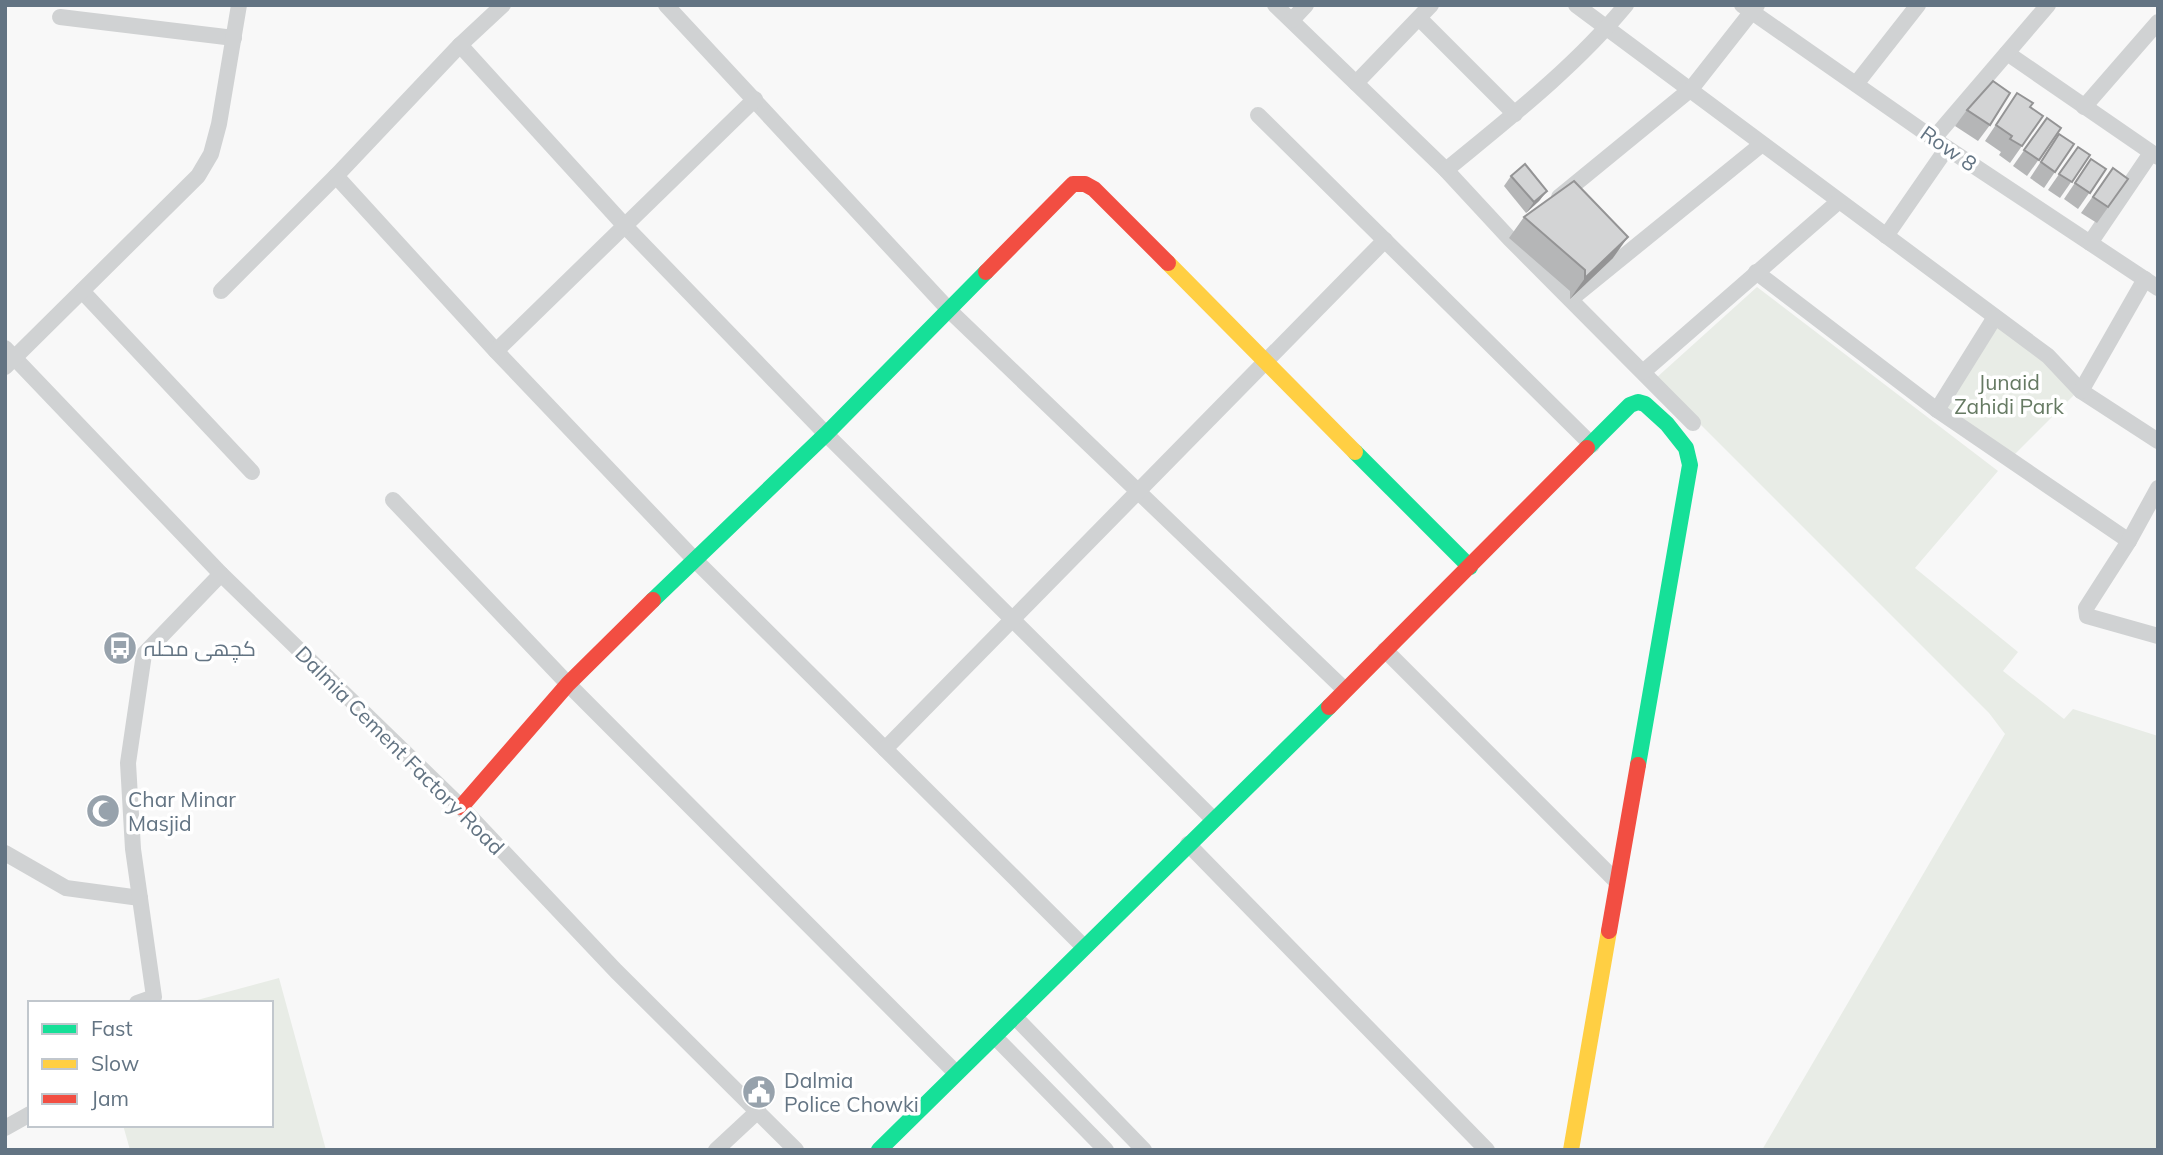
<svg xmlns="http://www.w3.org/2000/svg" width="2163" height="1155" font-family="Mulish,Cairo,sans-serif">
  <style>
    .green { fill: #e8ece6 }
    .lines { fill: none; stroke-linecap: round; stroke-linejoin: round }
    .street { stroke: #d0d2d3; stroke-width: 16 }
    .fast { stroke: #16e098; stroke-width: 16 }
    .slow { stroke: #ffcf43; stroke-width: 16 }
    .jam { stroke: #f24e42; stroke-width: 16 }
    .wall { fill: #b5b6b7 }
    .shaded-wall { fill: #949495 }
    .building { fill: #d3d4d5; stroke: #949495; stroke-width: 2 }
    .labels { text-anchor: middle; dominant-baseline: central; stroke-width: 7; stroke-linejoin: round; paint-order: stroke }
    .street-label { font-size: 21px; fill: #637483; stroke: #fff }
    .park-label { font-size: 21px; fill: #667a63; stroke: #fff }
    .poi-label { font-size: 21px; fill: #637483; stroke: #fff; text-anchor: start }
  </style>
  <rect width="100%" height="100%" fill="#f8f8f8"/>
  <g class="green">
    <polygon points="1757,287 1998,471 1915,568 2018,652 2003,671 2064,719 2073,709 2158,736 2158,1150 1762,1150 2005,734 1989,713 1655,379"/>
    <polygon points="1998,327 2043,360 2075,394 2014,455 1945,408"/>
    <polygon points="279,978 326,1150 130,1150 123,1125 271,1125 271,1003 186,1003"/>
  </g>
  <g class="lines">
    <g class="street">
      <polyline points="666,5 950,311 1345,690"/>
      <polyline points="1275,5 1446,170 1509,238 1693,423"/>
      <polyline points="1576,5 2048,356 2081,391 2158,441"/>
      <polyline points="1742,5 1947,148 2158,288"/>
      <polyline points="60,17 234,38"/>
      <polyline points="1419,18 1515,114"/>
      <polyline points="1292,20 1306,5"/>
      <polyline points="460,45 625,226 826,434 1213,819"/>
      <polyline points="2007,53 2158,157"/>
      <polyline points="1356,83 1431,5"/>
      <polyline points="1856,84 1918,5"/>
      <polyline points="2084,107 2158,22"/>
      <polyline points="1258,115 1592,445"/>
      <polyline points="1935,137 2048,5"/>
      <path d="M 1446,170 C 1508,119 1574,68 1626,5"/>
      <polyline points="336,176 496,351 694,559 1084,947"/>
      <polyline points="1559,197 1691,89 1757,5"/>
      <polyline points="1886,236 1947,148"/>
      <polyline points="2090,243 2151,153"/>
      <polyline points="1756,272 1937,410 2129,541"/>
      <polyline points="82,291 252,472"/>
      <polyline points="221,291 336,176 460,45 503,5"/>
      <polyline points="1571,299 1762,144"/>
      <polyline points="5,348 221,574 461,807 616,971 796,1150"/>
      <polyline points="496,351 755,99"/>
      <polyline points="5,367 198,176 211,154 219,124 239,5"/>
      <polyline points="1643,372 1838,202"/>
      <polyline points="2081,391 2145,279"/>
      <polyline points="1937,410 1995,317"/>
      <polyline points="2158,488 2129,541 2086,608 2087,616 2158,636"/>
      <polyline points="393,500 568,684 956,1073"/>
      <polyline points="1385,650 1617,882"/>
      <polyline points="885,749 1385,240"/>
      <polyline points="1188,844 1487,1150"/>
      <polyline points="5,853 66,888 140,898"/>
      <polyline points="137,1003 154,997 133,849 128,763 144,654 221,574"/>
      <polyline points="1015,1017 1144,1150"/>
      <polyline points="995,1037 1106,1150"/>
      <polyline points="5,1128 30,1114"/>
      <polyline points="716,1150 758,1111"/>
    </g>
    <g class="fast">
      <polyline points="1587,448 1630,405 1638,402 1645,404 1667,424 1686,448 1690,465 1638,765"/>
      <polyline points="1355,452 1470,567"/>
      <polyline points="653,600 826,434 986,272"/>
      <polyline points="879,1150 1329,707"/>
    </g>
    <g class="slow">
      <polyline points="1168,263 1355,452"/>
      <polyline points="1571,1150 1609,931"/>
    </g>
    <g class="jam">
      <polyline points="986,272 1073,184 1085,184 1094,189 1168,263"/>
      <polyline points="1329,707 1587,448"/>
      <polyline points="461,807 568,684 653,600"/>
      <polyline points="1609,931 1638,765"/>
    </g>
  </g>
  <g class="wall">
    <polygon points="2017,93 2030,107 2043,116 2010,163 1999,155 2001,152 1985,141"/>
    <polygon points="1967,110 1990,125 1978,141 1955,126"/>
    <polygon points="2047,118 2061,128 2027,176 2013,166"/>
    <polygon points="2059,134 2074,144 2044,188 2030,178"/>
    <polygon points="2078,147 2090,155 2060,198 2048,190"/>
    <polygon points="2091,159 2106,169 2078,209 2064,199"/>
    <polygon points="2113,168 2128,179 2097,223 2081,213"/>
    <polygon points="1511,176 1547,191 1539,201 1526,213 1504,186"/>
    <polygon points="1524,217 1613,258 1570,299 1570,291 1509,238"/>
  </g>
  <g class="shaded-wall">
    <polygon points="1547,191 1539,201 1526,213 1534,202"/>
    <polygon points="1628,237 1613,258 1570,299 1585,278"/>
  </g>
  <g class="building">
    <polygon points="1993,81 2010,93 1990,125 1967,110"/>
    <polygon points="2017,93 2033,103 2030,107 2043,116 2022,146 2010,139 2012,136 1996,125"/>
    <polygon points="2047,118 2061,128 2039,160 2024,150"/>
    <polygon points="2059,134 2074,144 2055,172 2041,162"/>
    <polygon points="2078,147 2090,155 2072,182 2059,174"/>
    <polygon points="2091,159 2106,169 2090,193 2075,183"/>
    <polygon points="1525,164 1547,191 1534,202 1511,176"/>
    <polygon points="2113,168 2128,179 2108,207 2093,197"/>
    <polygon points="1574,181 1628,237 1585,278 1585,270 1524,217"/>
  </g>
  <defs>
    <g id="bus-disc" transform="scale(1.75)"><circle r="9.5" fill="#97a2ac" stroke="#fff"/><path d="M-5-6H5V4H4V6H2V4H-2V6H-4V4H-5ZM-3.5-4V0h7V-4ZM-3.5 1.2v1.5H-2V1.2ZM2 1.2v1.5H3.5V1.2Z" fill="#fff"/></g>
    <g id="mosque-disc" transform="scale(1.75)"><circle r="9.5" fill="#97a2ac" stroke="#fff"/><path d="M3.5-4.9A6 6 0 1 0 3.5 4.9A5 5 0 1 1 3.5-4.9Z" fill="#fff"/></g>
    <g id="civic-disc" transform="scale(1.75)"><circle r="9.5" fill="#97a2ac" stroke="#fff"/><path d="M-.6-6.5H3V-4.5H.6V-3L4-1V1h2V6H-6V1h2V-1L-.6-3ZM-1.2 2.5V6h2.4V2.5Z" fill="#fff"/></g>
  </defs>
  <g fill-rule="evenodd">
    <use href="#bus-disc" x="120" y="648"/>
    <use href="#mosque-disc" x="103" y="811"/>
    <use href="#civic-disc" x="759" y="1092"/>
  </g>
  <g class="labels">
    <g class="street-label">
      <text transform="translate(1949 148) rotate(35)">Row 8</text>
      <text transform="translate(400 750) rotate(45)">Dalmia Cement Factory Road</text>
    </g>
    <g class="park-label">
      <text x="2009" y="382">Junaid<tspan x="2009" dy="24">Zahidi Park</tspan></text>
    </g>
    <g class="poi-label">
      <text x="144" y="648">کچھی محلہ</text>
      <text x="128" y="799">Char Minar<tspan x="128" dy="24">Masjid</tspan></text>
      <text x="784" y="1080">Dalmia<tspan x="784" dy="24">Police Chowki</tspan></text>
    </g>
  </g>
  <rect width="2163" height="1155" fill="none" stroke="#637483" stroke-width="14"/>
  <rect x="28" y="1001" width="245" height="126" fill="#ffffff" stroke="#c1c7cd" stroke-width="2"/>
  <rect x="42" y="1024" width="35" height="10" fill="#16e098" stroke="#c1c7cd" stroke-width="2"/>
  <text x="91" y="1036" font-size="21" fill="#637483">Fast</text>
  <rect x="42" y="1059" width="35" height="10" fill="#ffcf43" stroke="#c1c7cd" stroke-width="2"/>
  <text x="91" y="1071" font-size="21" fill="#637483">Slow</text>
  <rect x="42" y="1094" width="35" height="10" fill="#f24e42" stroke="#c1c7cd" stroke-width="2"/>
  <text x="91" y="1106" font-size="21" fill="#637483">Jam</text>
</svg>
